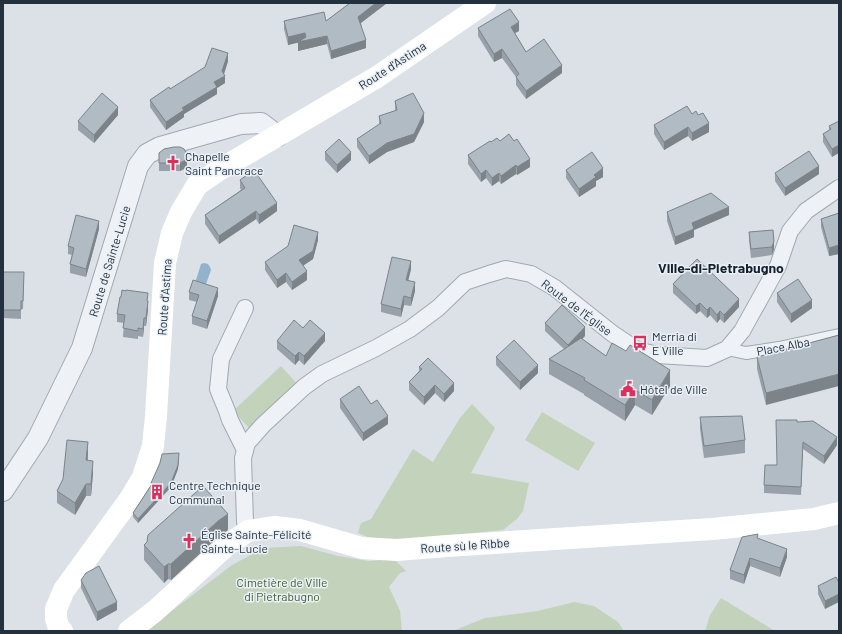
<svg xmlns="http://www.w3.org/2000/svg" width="842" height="634" font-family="Barlow,sans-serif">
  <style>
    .green { fill: #c3d2bb }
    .water { fill: #91b4cc }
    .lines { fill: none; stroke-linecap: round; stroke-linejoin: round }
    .pedestrian-casing { stroke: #a0a8b1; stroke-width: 14 }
    .minor-casing { stroke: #a0a8b1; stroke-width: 18 }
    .tertiary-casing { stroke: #a0a8b1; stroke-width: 22 }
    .pedestrian { stroke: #eef1f5; stroke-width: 12 }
    .minor { stroke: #eef1f5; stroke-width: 16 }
    .tertiary { stroke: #eef1f5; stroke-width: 20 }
    .secondary { stroke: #fff; stroke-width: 22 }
    .wall { fill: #98a1a9 }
    .shaded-wall { fill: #7c8389 }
    .building { fill: #b1bbc4; stroke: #7c8389 }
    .labels { text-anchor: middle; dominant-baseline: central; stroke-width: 3; stroke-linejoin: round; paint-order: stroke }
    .street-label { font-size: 12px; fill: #23303e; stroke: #eaf0f5 }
    .poi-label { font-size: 12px; fill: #23303e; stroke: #eaf0f5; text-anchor: start }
    .park-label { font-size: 12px; fill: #3c5c2f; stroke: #eaf0f5 }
    .quarter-label { font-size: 14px; font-weight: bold; fill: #16212f; stroke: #eaf0f5 }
  </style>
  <rect width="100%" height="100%" fill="#dbe1e7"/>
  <g class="green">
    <polygon points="281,366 299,386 252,431 233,411"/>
    <polygon points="472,404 495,428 471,473 529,483 523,511 517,519 503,530 380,542 358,533 361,523 371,519 413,449 433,462 460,418"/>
    <polygon points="542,412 595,443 578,471 525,440"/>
    <polygon points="301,546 338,556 369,561 394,559 406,571 400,573 389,587 400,611 402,631 148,631 165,616 232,565 264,548"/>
    <polygon points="721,598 775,631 705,631 710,615"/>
    <polygon points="574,602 594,606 618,622 624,631 453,631 485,618 538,611"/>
  </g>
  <polygon class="water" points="204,263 208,264 210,267 211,270 206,284 204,286 197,282 196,280 201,264"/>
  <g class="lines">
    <g class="pedestrian-casing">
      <polyline id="pedestrian" points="727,349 746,353 779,348 839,335"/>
    </g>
    <g class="minor-casing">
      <g id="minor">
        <polyline points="245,308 221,359 218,389 227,411 230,420 245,450"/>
        <polyline points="248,531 245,522 243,458 247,443 263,425 304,387 322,374 376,348 410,329 438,308 465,282 489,274 506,269 531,274 555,288 613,334 637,350 657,355 707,358 727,349 742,331 778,266 790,231 806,211 839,188"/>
      </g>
    </g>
    <g class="tertiary-casing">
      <polyline id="tertiary" points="3,491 38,438 82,348 138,166 147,154 160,147 241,124 261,123 278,136"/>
    </g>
    <use href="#pedestrian" class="pedestrian"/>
    <use href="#minor" class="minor"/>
    <use href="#tertiary" class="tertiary"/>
    <g class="secondary">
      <polyline points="62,631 59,628 56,619 56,609 64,590 130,499 143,477 153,446 156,416 165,263 172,233 181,212 197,185 219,170 377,77 485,3"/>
      <polyline points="129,631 155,611 226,546 248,531 275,527 300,530 362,548 397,550 447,546 712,529 814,519 839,513"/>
    </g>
  </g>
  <g class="wall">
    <polygon points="350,3 387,3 361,23 366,48 331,59 327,44 298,51 298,42 288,45 284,29 284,21 326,21"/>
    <polygon points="478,28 519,31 515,33 526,52 562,73 526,99 516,85 516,77 502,58 494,62 478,36"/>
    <polygon points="228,61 224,74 225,83 217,88 217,94 184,114 184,117 166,130 150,107 150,100 170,89"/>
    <polygon points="395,101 424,122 414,142 387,152 369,164 357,147 357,139 379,125 379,116 395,111"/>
    <polygon points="692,114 709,132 692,141 688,136 664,150 654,134 654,125"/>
    <polygon points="118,115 94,143 78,130 78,121"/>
    <polygon points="839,121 832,157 823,142 823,134 829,130 829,126"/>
    <polygon points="500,141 530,167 517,175 516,174 501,184 499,181 492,186 486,178 481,182 468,164 468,155 491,142"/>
    <polygon points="325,152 351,160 337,173 325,160"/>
    <polygon points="159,153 187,165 184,169 180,171 159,171"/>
    <polygon points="566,170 603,177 596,181 596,186 579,197 566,178"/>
    <polygon points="775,173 819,174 785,196 775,181"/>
    <polygon points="240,180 277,211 259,224 256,219 219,244 205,224 205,215 241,190 240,188"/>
    <polygon points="667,212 729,215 694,230 694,237 675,245 667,221"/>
    <polygon points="839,213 839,254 829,256 821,227 821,219"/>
    <polygon points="99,229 86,277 70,273 70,264 72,255 68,254 68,246"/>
    <polygon points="773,230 774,249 772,255 751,258 749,240 749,232"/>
    <polygon points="318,240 313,259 303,266 307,280 292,290 286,282 277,288 265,270 265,262"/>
    <polygon points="411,269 408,281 415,291 411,306 404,305 401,317 381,312 381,304"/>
    <polygon points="3,272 24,281 23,309 21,309 21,319 3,318"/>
    <polygon points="673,284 739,307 724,323 720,319 717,323 710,315 707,318 700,311 696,314 673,293"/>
    <polygon points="189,292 218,296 207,329 192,324 192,316 197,302 189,300"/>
    <polygon points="777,293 812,308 791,323 777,302"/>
    <polygon points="148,301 148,309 146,326 144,326 143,337 138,336 138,339 123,337 124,323 117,322 117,314"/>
    <polygon points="545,323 585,336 582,339 606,356 670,386 652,415 635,405 625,421 584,395 584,394 549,374 549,359 564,349 545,331"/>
    <polygon points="303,328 325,341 304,365 299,360 295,365 277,349 277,341"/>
    <polygon points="839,335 766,405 757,369 757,357"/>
    <polygon points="496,357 538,373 520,390 496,365"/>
    <polygon points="419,367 454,391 444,402 435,393 424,405 409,390 409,382 419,371"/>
    <polygon points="340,399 371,404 388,424 363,441 340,408"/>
    <polygon points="700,417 745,440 745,453 704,458 700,429"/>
    <polygon points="797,422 837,445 824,464 803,449 801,495 764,493 764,485 777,465"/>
    <polygon points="88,454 88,461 93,473 91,496 86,496 75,515 57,503 57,491 63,479"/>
    <polygon points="179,457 178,469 171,487 138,523 133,517 133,513 151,485 151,483"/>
    <polygon points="228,530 218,537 171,580 168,579 164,583 144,560 144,545"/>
    <polygon points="758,539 787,557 780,577 750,566 744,584 730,579 730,570"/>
    <polygon points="836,577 825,609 818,594 818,586"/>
    <polygon points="81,580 117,610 97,621 81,588"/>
  </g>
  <g class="shaded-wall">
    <polygon points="376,3 387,3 358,25 358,17"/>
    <polygon points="519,22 519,31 511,35 511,27"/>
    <polygon points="305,33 305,41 288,45 288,37"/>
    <polygon points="327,36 327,44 298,51 298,42"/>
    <polygon points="366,40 366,48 331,59 331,51"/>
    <polygon points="502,49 502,58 494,62 494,54"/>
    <polygon points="228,53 228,61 223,77 225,76 225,83 217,88 217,94 184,114 184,117 166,130 166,122 214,82 222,71"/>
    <polygon points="562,65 562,73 526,99 526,91"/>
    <polygon points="118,107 118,115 94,143 94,135"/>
    <polygon points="424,113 424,122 414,142 387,152 369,164 369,156"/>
    <polygon points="709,123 709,132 692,141 692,133"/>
    <polygon points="688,127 688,136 664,150 664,142"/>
    <polygon points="839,145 839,153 832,157 832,149"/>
    <polygon points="351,152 351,160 337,173 337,165"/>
    <polygon points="187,157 187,165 184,169 180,171 180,163"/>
    <polygon points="530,159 530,167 517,175 517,167"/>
    <polygon points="516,165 516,174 501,184 501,176"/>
    <polygon points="819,166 819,174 785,196 785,188"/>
    <polygon points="603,168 603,177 596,181 596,186 579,197 579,189 594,175"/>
    <polygon points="486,170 486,178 481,182 481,174"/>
    <polygon points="499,173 499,181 492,186 492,178"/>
    <polygon points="277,203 277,211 259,224 259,215"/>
    <polygon points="729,207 729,215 694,230 694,237 675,245 675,237 692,223"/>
    <polygon points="256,211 256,219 219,244 219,236"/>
    <polygon points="99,221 99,229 86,277 86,269"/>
    <polygon points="318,232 318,240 313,259 299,268 299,260"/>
    <polygon points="774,241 774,249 772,255 772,247"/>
    <polygon points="839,245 839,254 829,256 829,248"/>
    <polygon points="411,261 411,269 406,289 406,280"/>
    <polygon points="307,271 307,280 292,290 292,282"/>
    <polygon points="286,273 286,282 277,288 277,280"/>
    <polygon points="415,282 415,291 411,306 411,298"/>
    <polygon points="218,288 218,296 207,329 207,321"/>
    <polygon points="404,296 404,305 401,317 401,309"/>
    <polygon points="739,299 739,307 724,323 724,315"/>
    <polygon points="812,300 812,308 791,323 791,314"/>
    <polygon points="148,301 148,309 146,326 146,318"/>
    <polygon points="700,303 700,311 696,314 696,306"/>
    <polygon points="710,307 710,315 707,318 707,310"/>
    <polygon points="720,311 720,319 717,323 717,315"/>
    <polygon points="144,318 144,326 143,337 143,329"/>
    <polygon points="585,327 585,336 568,353 568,345"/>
    <polygon points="325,333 325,341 304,365 304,356"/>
    <polygon points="299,352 299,360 295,365 295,356"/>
    <polygon points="538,365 538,373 520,390 520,382"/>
    <polygon points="670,370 670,386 652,415 652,400"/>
    <polygon points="839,374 839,386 766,405 766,393"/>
    <polygon points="454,383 454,391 444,402 444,394"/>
    <polygon points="435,385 435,393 424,405 424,397"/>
    <polygon points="635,390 635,405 625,421 625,405"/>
    <polygon points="388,416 388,424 363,441 363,433"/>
    <polygon points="837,437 837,445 824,464 824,456"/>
    <polygon points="88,442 88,454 86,473 86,460"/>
    <polygon points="179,457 178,469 171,487 138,523 138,519"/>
    <polygon points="93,461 93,473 91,496 91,484"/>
    <polygon points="86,484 86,496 75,515 75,503"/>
    <polygon points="228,514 228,530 218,537 171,580 171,564 218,521"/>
    <polygon points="787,549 787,557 780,577 780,568"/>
    <polygon points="750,558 750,566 744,584 744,575"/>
    <polygon points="168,564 168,579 164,583 164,567"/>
    <polygon points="839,594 839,602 825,609 825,601"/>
    <polygon points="117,602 117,610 97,621 97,612"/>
  </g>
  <g class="building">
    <polygon points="350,3 376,3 358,17 366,40 331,51 327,36 298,42 306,37 305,33 288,37 284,21 324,12 326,21"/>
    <polygon points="510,9 519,22 511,27 526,52 544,39 562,65 526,91 516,77 519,74 502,49 494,54 478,28"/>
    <polygon points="212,48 228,53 222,71 225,76 214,82 217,87 182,108 184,110 166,122 150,100 169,87 170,89 205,67"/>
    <polygon points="102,93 118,107 94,135 78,121"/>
    <polygon points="413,93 424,113 414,134 387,143 369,156 357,139 381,123 379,116 397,110 395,101"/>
    <polygon points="687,106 692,114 696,111 698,115 703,113 709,123 692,133 688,127 664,142 654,125"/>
    <polygon points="839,121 839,145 832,149 823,134 831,129 829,126"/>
    <polygon points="509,134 514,141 517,139 530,159 517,167 516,165 501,176 499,173 492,178 486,170 481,174 468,155 490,141 491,142 497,138 500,141"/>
    <polygon points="339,139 351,152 337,165 325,152"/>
    <polygon points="174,147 180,147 184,149 186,152 187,157 184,161 180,163 159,163 159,153 164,149"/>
    <polygon points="809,151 819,166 785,188 775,173"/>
    <polygon points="592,152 603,168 594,175 596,177 579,189 566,170"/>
    <polygon points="254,170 277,203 259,215 256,211 219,236 205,215 245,188 240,180"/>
    <polygon points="711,193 729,207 692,223 694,229 675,237 667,212"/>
    <polygon points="839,213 839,245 829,248 821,219"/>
    <polygon points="76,215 99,221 86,269 70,264 74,248 68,246"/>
    <polygon points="294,225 318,232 313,251 299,260 307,271 292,282 286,273 277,280 265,262 288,246"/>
    <polygon points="773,230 774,241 772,247 751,249 749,232"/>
    <polygon points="392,257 411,261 406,280 415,282 411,298 404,296 401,309 381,304"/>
    <polygon points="697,259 739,299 724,315 720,311 717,315 710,307 707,310 700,303 696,306 673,284"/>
    <polygon points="3,272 24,272 23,301 21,301 21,310 3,310"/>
    <polygon points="798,279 812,300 791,314 777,293"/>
    <polygon points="193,280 218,288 207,321 192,316 199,295 189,292"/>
    <polygon points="122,290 126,291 126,290 148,293 147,301 148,301 146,318 144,318 143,329 138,328 138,331 123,328 125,315 117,314 120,297 121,297"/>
    <polygon points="562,305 585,327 568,345 545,323"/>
    <polygon points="294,320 303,328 310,320 325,333 304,356 299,352 295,356 277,341"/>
    <polygon points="839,335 839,374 766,393 757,357"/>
    <polygon points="581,338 606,356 612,343 626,351 630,345 670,370 652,400 635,390 625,405 584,380 585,378 549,359"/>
    <polygon points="514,340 538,365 520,382 496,357"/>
    <polygon points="428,358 454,383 444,394 435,385 424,397 409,382 422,369 419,367"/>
    <polygon points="359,386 371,404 377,400 388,416 363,433 340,399"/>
    <polygon points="742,416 745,440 704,446 700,417"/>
    <polygon points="776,420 797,420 797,422 813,421 837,437 824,456 803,442 801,487 764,485 765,465 777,465"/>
    <polygon points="67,440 88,442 86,460 93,461 91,484 86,484 75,503 57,491 63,479"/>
    <polygon points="179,453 178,465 171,483 138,519 133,513 152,484 151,483 160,463 162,454"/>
    <polygon points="203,486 228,514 218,521 171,564 168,564 164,567 144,545 147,542 148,535"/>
    <polygon points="758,534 757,538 787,549 780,568 750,558 744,575 730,570 742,537"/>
    <polygon points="99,566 117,602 97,612 81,580 86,573"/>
    <polygon points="836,577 839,583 839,594 825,601 818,586"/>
  </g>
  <defs>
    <g id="church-bare" transform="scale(1.2)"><path d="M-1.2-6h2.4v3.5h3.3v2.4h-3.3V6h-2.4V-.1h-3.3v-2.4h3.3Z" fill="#dc305c" stroke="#eaf0f5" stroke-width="2.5" paint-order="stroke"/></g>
    <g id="bus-bare" transform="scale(1.2)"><path d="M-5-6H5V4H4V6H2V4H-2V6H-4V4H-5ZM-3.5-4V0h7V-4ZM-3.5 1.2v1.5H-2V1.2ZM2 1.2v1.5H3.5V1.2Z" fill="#dc305c" stroke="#eaf0f5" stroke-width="2.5" paint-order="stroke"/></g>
    <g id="civic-bare" transform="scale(1.2)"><path d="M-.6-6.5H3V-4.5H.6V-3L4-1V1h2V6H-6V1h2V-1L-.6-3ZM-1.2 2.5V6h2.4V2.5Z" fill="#dc305c" stroke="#eaf0f5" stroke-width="2.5" paint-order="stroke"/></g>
    <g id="building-bare" transform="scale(1.2)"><path d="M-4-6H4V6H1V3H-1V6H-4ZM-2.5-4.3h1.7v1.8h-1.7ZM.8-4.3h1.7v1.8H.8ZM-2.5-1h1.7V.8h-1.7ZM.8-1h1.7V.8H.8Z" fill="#dc305c" stroke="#eaf0f5" stroke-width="2.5" paint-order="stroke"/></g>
  </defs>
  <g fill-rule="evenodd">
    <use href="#church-bare" x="173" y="163"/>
    <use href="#bus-bare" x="640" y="343"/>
    <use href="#civic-bare" x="628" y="389"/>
    <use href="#building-bare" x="157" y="492"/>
    <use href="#church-bare" x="189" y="541"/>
  </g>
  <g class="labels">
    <g class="street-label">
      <text transform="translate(392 65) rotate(-33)">Route d'Astima</text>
      <text transform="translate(109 261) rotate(-73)">Route de Sainte-Lucie</text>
      <text transform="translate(164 297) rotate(-86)">Route d'Astima</text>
      <text transform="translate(577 307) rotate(37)">Route de l'Église</text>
      <text transform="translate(783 346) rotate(-11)">Place Alba</text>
      <text transform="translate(465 545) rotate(-4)">Route sù le Ribbe</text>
    </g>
    <g class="poi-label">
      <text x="185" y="156">Chapelle<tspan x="185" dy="14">Saint Pancrace</tspan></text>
      <text x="652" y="336">Merria di<tspan x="652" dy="14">E Ville</tspan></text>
      <text x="640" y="389">Hôtel de Ville</text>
      <text x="169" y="485">Centre Technique<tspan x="169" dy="14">Communal</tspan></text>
      <text x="201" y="534">Église Sainte-Félicité<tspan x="201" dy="14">Sainte-Lucie</tspan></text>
    </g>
    <g class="park-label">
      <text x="282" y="582">Cimetière de Ville<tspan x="282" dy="14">di Pietrabugno</tspan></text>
    </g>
    <g class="quarter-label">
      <text x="721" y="267">Ville-di-Pietrabugno</text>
    </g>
  </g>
  <rect width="842" height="634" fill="none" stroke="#23303e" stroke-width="8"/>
</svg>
